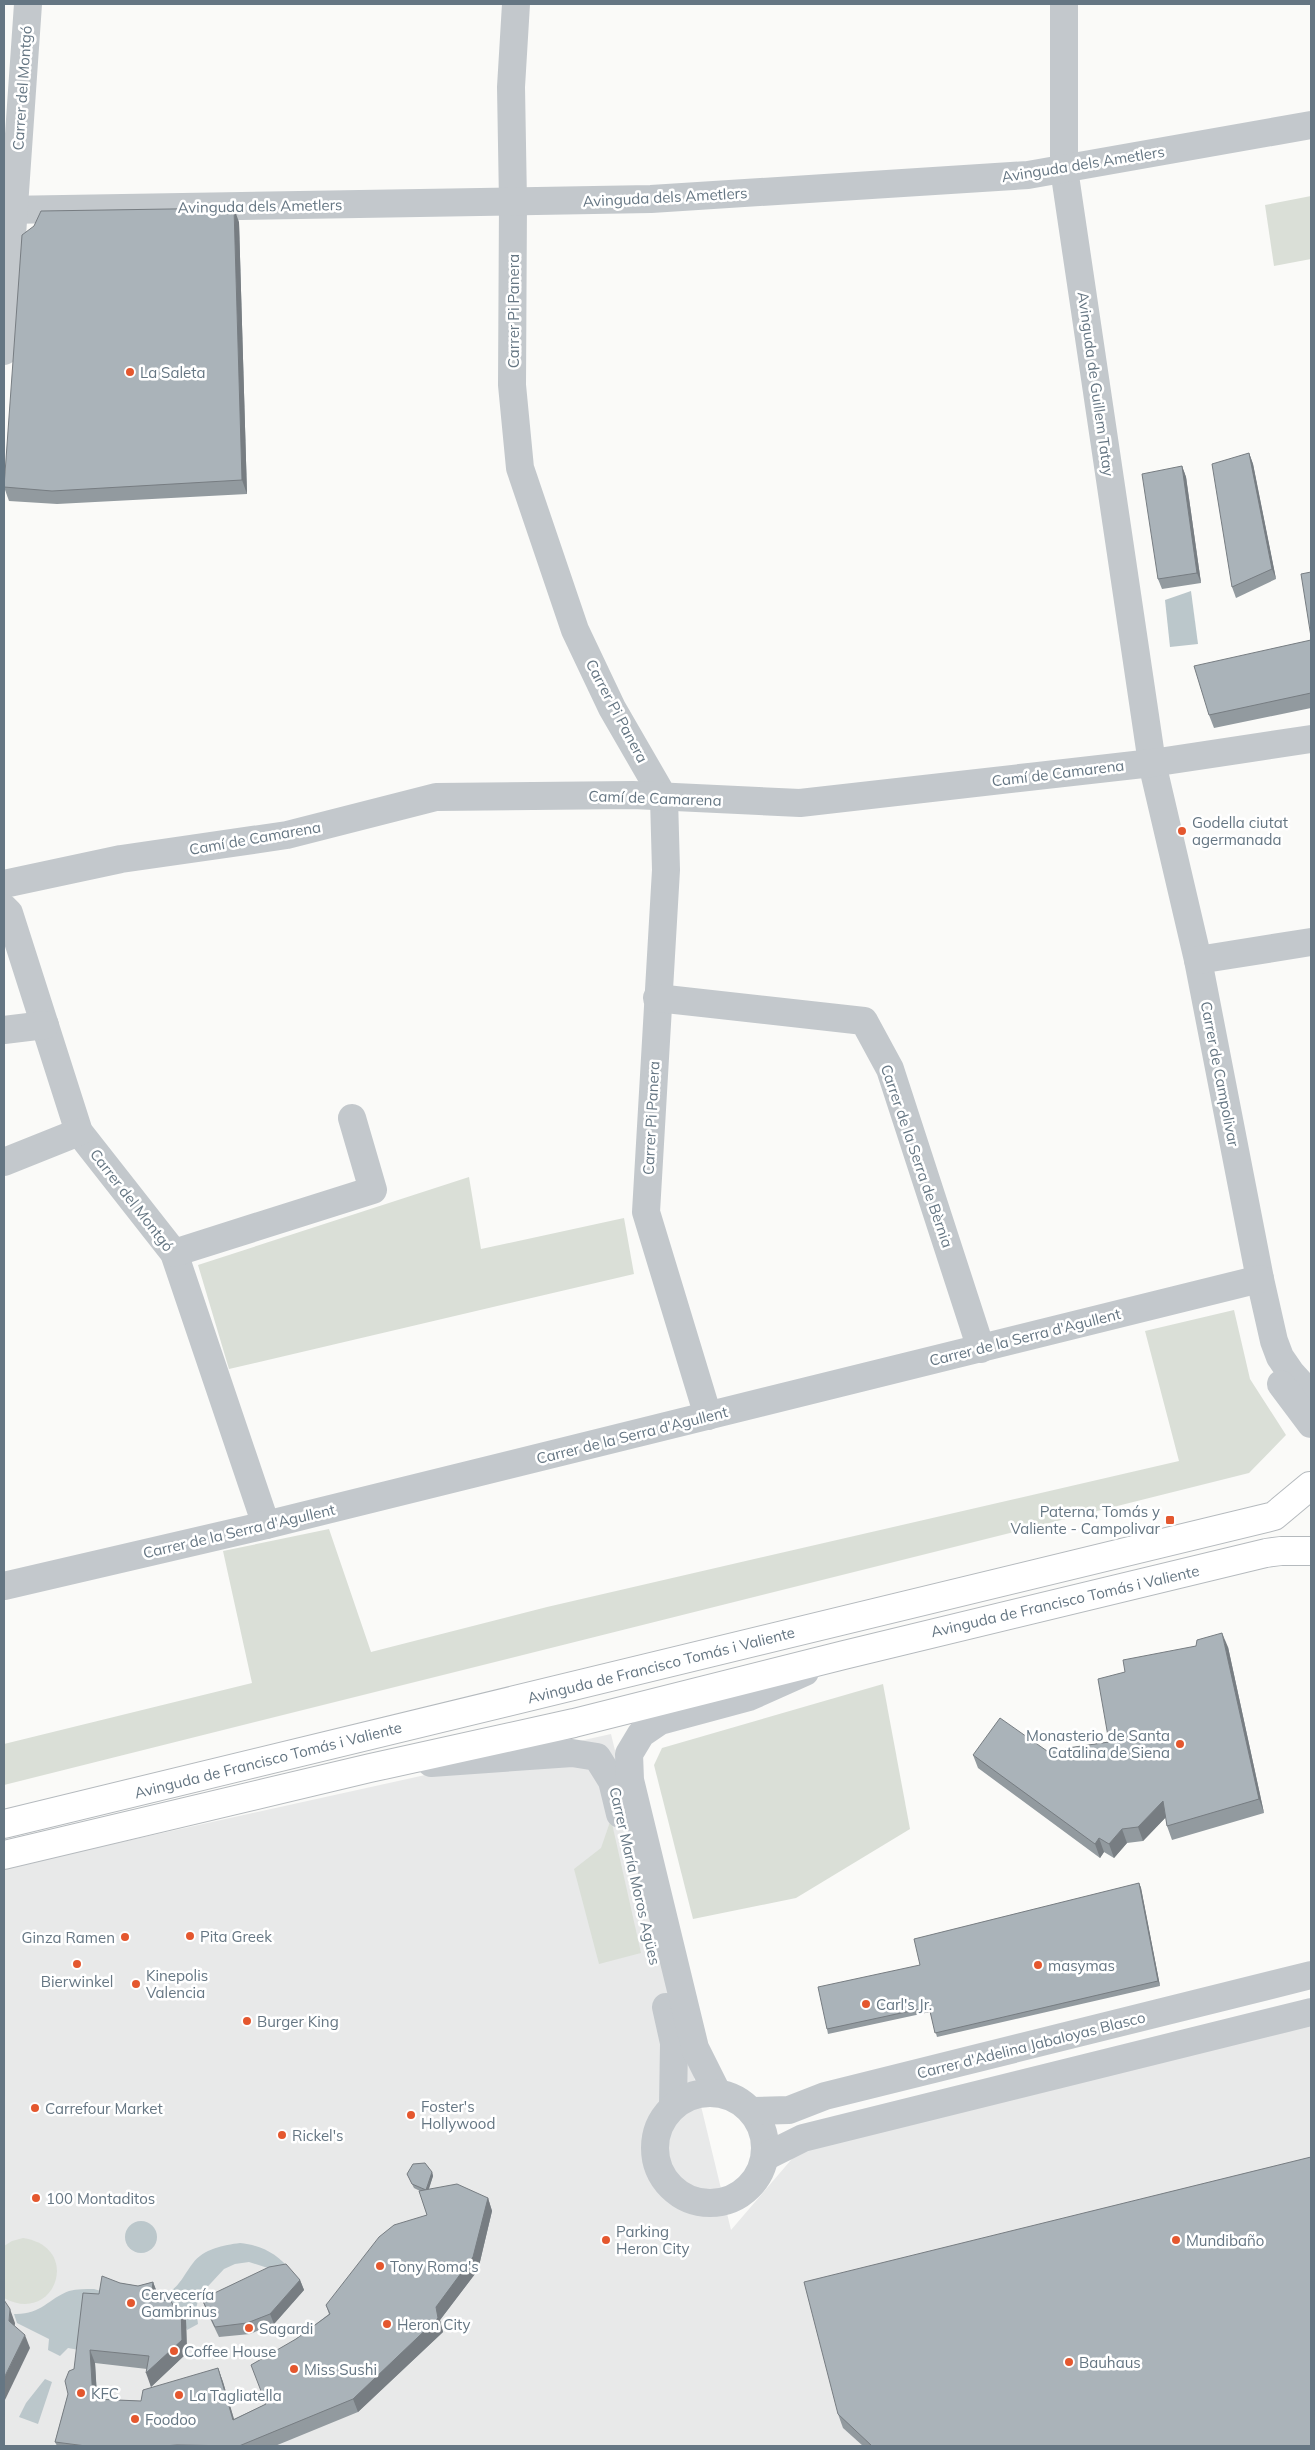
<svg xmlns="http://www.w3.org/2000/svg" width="1315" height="2450" font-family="Mulish,sans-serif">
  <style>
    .built { fill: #e8e9e9 }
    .green { fill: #dadfd7 }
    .water { fill: #bbc7cb }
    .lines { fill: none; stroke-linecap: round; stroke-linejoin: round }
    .major-casing { stroke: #b5babe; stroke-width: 30 }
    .minor { stroke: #c3c8cc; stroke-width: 28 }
    .major { stroke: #fff; stroke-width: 28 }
    .wall { fill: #929a9f }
    .shaded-wall { fill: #777d82 }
    .building { fill: #aab3b9; stroke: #777d82 }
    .poi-dot { fill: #e4572e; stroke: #fff; stroke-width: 2 }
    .labels { text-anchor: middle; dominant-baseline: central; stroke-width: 5; stroke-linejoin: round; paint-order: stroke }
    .street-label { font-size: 15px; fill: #657683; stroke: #fff }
    .poi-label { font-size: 15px; fill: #657683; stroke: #fff; text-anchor: start }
  </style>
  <rect width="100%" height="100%" fill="#fafaf8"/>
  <polygon class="built" points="611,1734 731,2230 803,2146 1311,2022 1311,2446 4,2446 4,1868"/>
  <g class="green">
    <polygon points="1311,196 1311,259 1274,266 1265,205"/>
    <polygon points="469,1177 481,1249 624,1218 634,1274 229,1369 198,1265"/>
    <polygon points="1234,1310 1250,1379 1286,1435 1249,1473 4,1785 4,1744 252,1683 223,1551 329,1529 371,1652 547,1607 1179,1461 1145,1331"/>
    <polygon points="883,1684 910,1829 796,1898 693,1919 654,1765 662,1748"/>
    <polygon points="611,1819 641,1953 599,1964 574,1869 601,1848"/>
    <path d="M 23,2238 C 83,2247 55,2326 4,2298 L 4,2246 L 12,2241 Z"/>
  </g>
  <g class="water">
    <polygon points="1191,591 1198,644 1170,647 1165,600"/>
    <circle cx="141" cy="2237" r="16"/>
    <path d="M 240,2243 C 261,2245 278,2254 291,2271 L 271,2269 L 249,2262 L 235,2264 L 224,2269 L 199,2296 L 196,2309 L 198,2324 L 187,2330 L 179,2312 L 158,2309 L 160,2296 C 179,2290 182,2277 193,2263 C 203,2249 224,2245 240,2243 Z"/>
    <path d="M 94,2289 L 101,2291 L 79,2350 L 68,2348 L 60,2356 L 48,2350 L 49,2339 L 17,2323 L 14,2314 C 41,2315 48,2299 69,2291 C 77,2289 86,2289 94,2289 Z"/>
    <polygon points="45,2379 52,2382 38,2424 19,2417 26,2403"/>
  </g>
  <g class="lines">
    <g class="major-casing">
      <g id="major">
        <polyline points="4,1824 1274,1516 1310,1486"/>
        <polyline points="4,1855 370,1768 574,1723 844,1655 1266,1553 1281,1551 1311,1551"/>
      </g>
    </g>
    <g class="minor">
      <polyline points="516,4 511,87 513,202 512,385 520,468 575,630 612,708 664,798 666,870 646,1212 708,1416"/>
      <polyline points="1064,4 1064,169 1152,763 1198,960 1260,1279 1274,1341 1280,1357 1291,1373 1311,1395"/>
      <polyline points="4,210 651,199 1028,175 1311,125"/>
      <polyline points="4,351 28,4"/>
      <polyline points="4,884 121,859 287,835 436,797 633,795 800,803 1152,763 1311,739"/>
      <polyline points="4,908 9,913 79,1132 174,1253 266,1525"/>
      <polyline points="1198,960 1311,942"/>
      <polyline points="657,998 864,1021 890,1069 981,1349"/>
      <polyline points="4,1030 45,1025"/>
      <polyline points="4,1162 79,1132"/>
      <polyline points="174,1253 373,1190 352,1118"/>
      <polyline points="1281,1384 1311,1424"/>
      <polyline points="4,1586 266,1525 1260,1279"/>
      <polyline points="431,1763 572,1753 597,1757 612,1781 620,1814"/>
      <polyline points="666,2007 674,2043 673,2106"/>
      <polyline points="717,2092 695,2048 630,1780 629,1754 641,1734 660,1721 749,1697 805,1672"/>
      <circle cx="710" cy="2148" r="55"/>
      <polyline points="752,2111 789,2110 825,2096 1311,1975"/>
      <polyline points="765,2157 803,2138 1311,2012"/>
    </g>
    <use href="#major" class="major"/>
  </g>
  <g class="wall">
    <polygon points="239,222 247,494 57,504 9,501 4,487"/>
    <polygon points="1249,453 1253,464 1276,579 1236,598 1232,587"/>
    <polygon points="1182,466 1186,477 1201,583 1162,589 1158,579"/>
    <polygon points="1311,640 1311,708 1214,728 1209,715"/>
    <polygon points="1196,1646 1228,1647 1264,1813 1172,1840 1167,1826 1166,1817 1143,1841 1127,1843 1114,1858 1104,1852 1100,1858 978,1768 973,1755 1047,1751 1109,1742 1125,1672"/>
    <polygon points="1139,1883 1141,1888 1160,1986 937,2037 930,2012 828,2034 827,2029 920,1965"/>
    <polygon points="432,2172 433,2176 429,2189 488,2198 492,2211 478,2270 440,2320 443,2332 358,2412 275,2446 57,2446 55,2442 68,2394 74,2369 99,2294 120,2283 138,2286 153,2282 158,2295 158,2300 175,2309 181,2307 186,2320 187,2353 151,2387 147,2369 95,2363 97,2399 141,2401 218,2368 223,2382 234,2419 266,2404 296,2339 329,2314 326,2305 427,2215 420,2191 414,2188 407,2174"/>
    <polygon points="300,2280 304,2290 274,2324 250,2334 219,2337 206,2310 202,2299"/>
    <polygon points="838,2414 1311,2446 863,2446 843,2428"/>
  </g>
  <g class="shaded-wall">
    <polygon points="234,208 239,222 247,494 242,480"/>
    <polygon points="1249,453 1253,464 1276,579 1272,569"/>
    <polygon points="1182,466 1186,477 1201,583 1197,573"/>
    <polygon points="1222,1633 1228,1647 1264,1813 1259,1799"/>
    <polygon points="1163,1801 1168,1815 1143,1841 1138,1827"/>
    <polygon points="1122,1829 1127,1843 1114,1858 1109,1844"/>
    <polygon points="1099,1838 1104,1852 1100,1858 1095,1844"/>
    <polygon points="1139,1883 1141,1888 1160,1986 1158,1981"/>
    <polygon points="432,2172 433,2176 427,2194 426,2190"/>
    <polygon points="488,2198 492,2211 478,2270 440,2320 443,2332 358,2412 353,2399"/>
    <polygon points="300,2280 304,2290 274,2324 270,2314"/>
    <polygon points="153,2282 158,2295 156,2312 151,2299"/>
    <polygon points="181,2307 186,2320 187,2353 151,2387 146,2373"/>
    <polygon points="10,2309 15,2323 14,2335 9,2321"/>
    <polygon points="25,2335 30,2348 4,2402 4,2378"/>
    <polygon points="90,2350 95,2363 98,2412 93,2399"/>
    <polygon points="218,2368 223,2382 238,2433 233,2420"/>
  </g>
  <g class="building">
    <polygon points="234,208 242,480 52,491 4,487 22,235 34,226 41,211"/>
    <polygon points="1249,453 1272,569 1232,587 1212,464"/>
    <polygon points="1182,466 1197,573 1158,579 1142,474"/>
    <polygon points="1311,572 1311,637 1301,574"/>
    <polygon points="1311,640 1311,693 1209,715 1194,666"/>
    <polygon points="1222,1633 1259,1799 1167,1826 1163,1801 1138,1827 1122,1829 1109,1844 1099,1838 1095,1844 973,1755 1000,1718 1047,1751 1109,1742 1098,1679 1125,1672 1123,1660 1196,1646 1197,1640"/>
    <polygon points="1139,1883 1158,1981 935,2033 929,2007 827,2029 818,1987 920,1965 914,1939"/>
    <polygon points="1311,2157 1311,2446 872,2446 838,2414 804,2282"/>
    <polygon points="425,2163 432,2172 426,2190 412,2184 407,2174 413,2164"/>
    <polygon points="457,2184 488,2198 473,2257 436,2307 438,2318 353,2399 239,2446 177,2445 163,2446 86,2446 55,2442 68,2394 65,2381 69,2371 74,2369 83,2293 99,2294 102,2276 120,2283 138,2286 153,2282 151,2299 171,2301 175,2309 181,2307 182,2340 146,2373 149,2356 90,2350 93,2399 141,2401 143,2390 218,2368 233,2420 266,2404 251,2365 296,2339 330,2314 326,2305 379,2237 394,2225 427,2215 419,2191"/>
    <polygon points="286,2264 300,2280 270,2314 247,2323 215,2327 202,2299 269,2267"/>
    <polygon points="4,2300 10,2309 9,2321 25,2335 4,2378"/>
  </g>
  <g class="poi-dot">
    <circle cx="130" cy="372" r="5"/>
    <circle cx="1182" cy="831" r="5"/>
    <rect x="1165" y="1515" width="10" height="10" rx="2.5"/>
    <circle cx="1180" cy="1744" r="5"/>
    <circle cx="190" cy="1936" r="5"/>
    <circle cx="125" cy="1937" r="5"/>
    <circle cx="77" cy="1964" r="5"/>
    <circle cx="1038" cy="1965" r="5"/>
    <circle cx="136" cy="1984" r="5"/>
    <circle cx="866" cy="2004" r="5"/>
    <circle cx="247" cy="2021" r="5"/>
    <circle cx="35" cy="2108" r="5"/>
    <circle cx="411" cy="2115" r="5"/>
    <circle cx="282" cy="2135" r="5"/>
    <circle cx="36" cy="2198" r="5"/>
    <circle cx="606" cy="2240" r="5"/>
    <circle cx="1176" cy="2240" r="5"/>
    <circle cx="380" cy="2266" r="5"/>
    <circle cx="131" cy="2303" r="5"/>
    <circle cx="387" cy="2324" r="5"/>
    <circle cx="249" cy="2328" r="5"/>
    <circle cx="174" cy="2351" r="5"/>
    <circle cx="1069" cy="2362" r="5"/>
    <circle cx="294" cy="2369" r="5"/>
    <circle cx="81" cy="2393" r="5"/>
    <circle cx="179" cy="2395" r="5"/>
    <circle cx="135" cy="2419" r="5"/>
  </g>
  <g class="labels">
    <g class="street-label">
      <text transform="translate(22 88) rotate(-86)">Carrer del Montgó</text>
      <text transform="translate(1083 164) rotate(-9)">Avinguda dels Ametlers</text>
      <text transform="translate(665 197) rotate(-3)">Avinguda dels Ametlers</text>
      <text transform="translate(260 206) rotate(-1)">Avinguda dels Ametlers</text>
      <text transform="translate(513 311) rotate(-90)">Carrer Pi Panera</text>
      <text transform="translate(1096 384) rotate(82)">Avinguda de Guillem Tatay</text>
      <text transform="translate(617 711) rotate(62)">Carrer Pi Panera</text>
      <text transform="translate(1058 773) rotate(-7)">Camí de Camarena</text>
      <text transform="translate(655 798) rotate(2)">Camí de Camarena</text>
      <text transform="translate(255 838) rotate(-10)">Camí de Camarena</text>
      <text transform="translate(1220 1074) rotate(79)">Carrer de Campolivar</text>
      <text transform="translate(651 1118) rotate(-87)">Carrer Pi Panera</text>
      <text transform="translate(917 1156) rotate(71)">Carrer de la Serra de Bèrnia</text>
      <text transform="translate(132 1200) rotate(52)">Carrer del Montgó</text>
      <text transform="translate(1025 1337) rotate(-14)">Carrer de la Serra d'Agullent</text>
      <text transform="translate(632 1435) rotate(-14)">Carrer de la Serra d'Agullent</text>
      <text transform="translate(239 1531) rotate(-13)">Carrer de la Serra d'Agullent</text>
      <text transform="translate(1065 1601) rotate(-13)">Avinguda de Francisco Tomás i Valiente</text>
      <text transform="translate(661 1665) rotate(-14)">Avinguda de Francisco Tomás i Valiente</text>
      <text transform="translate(268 1760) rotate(-14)">Avinguda de Francisco Tomás i Valiente</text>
      <text transform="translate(635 1876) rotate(77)">Carrer María Moros Agües</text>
      <text transform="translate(1031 2045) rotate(-14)">Carrer d'Adelina Jabaloyas Blasco</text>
    </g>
    <g class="poi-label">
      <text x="140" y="372">La Saleta</text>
      <text x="1192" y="822">Godella ciutat<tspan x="1192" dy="17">agermanada</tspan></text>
      <text x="1160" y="1511" text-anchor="end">Paterna, Tomás y<tspan x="1160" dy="17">Valiente - Campolivar</tspan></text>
      <text x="1170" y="1735" text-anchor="end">Monasterio de Santa<tspan x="1170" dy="17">Catalina de Siena</tspan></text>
      <text x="200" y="1936">Pita Greek</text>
      <text x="115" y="1937" text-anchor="end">Ginza Ramen</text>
      <text x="1048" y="1965">masymas</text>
      <text x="146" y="1975">Kinepolis<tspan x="146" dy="17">Valencia</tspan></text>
      <text x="77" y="1981" text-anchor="middle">Bierwinkel</text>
      <text x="876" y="2004">Carl's Jr.</text>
      <text x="257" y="2021">Burger King</text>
      <text x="421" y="2106">Foster's<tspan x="421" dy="17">Hollywood</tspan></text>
      <text x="45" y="2108">Carrefour Market</text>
      <text x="292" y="2135">Rickel's</text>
      <text x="46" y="2198">100 Montaditos</text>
      <text x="616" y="2231">Parking<tspan x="616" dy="17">Heron City</tspan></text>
      <text x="1186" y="2240">Mundibaño</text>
      <text x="390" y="2266">Tony Roma's</text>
      <text x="141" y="2294">Cervecería<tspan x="141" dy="17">Gambrinus</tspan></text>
      <text x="397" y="2324">Heron City</text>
      <text x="259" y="2328">Sagardi</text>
      <text x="184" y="2351">Coffee House</text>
      <text x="1079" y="2362">Bauhaus</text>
      <text x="304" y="2369">Miss Sushi</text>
      <text x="91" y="2393">KFC</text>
      <text x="189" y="2395">La Tagliatella</text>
      <text x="145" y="2419">Foodoo</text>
    </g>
  </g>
  <rect width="1315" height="2450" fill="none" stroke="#657683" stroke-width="10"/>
</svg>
